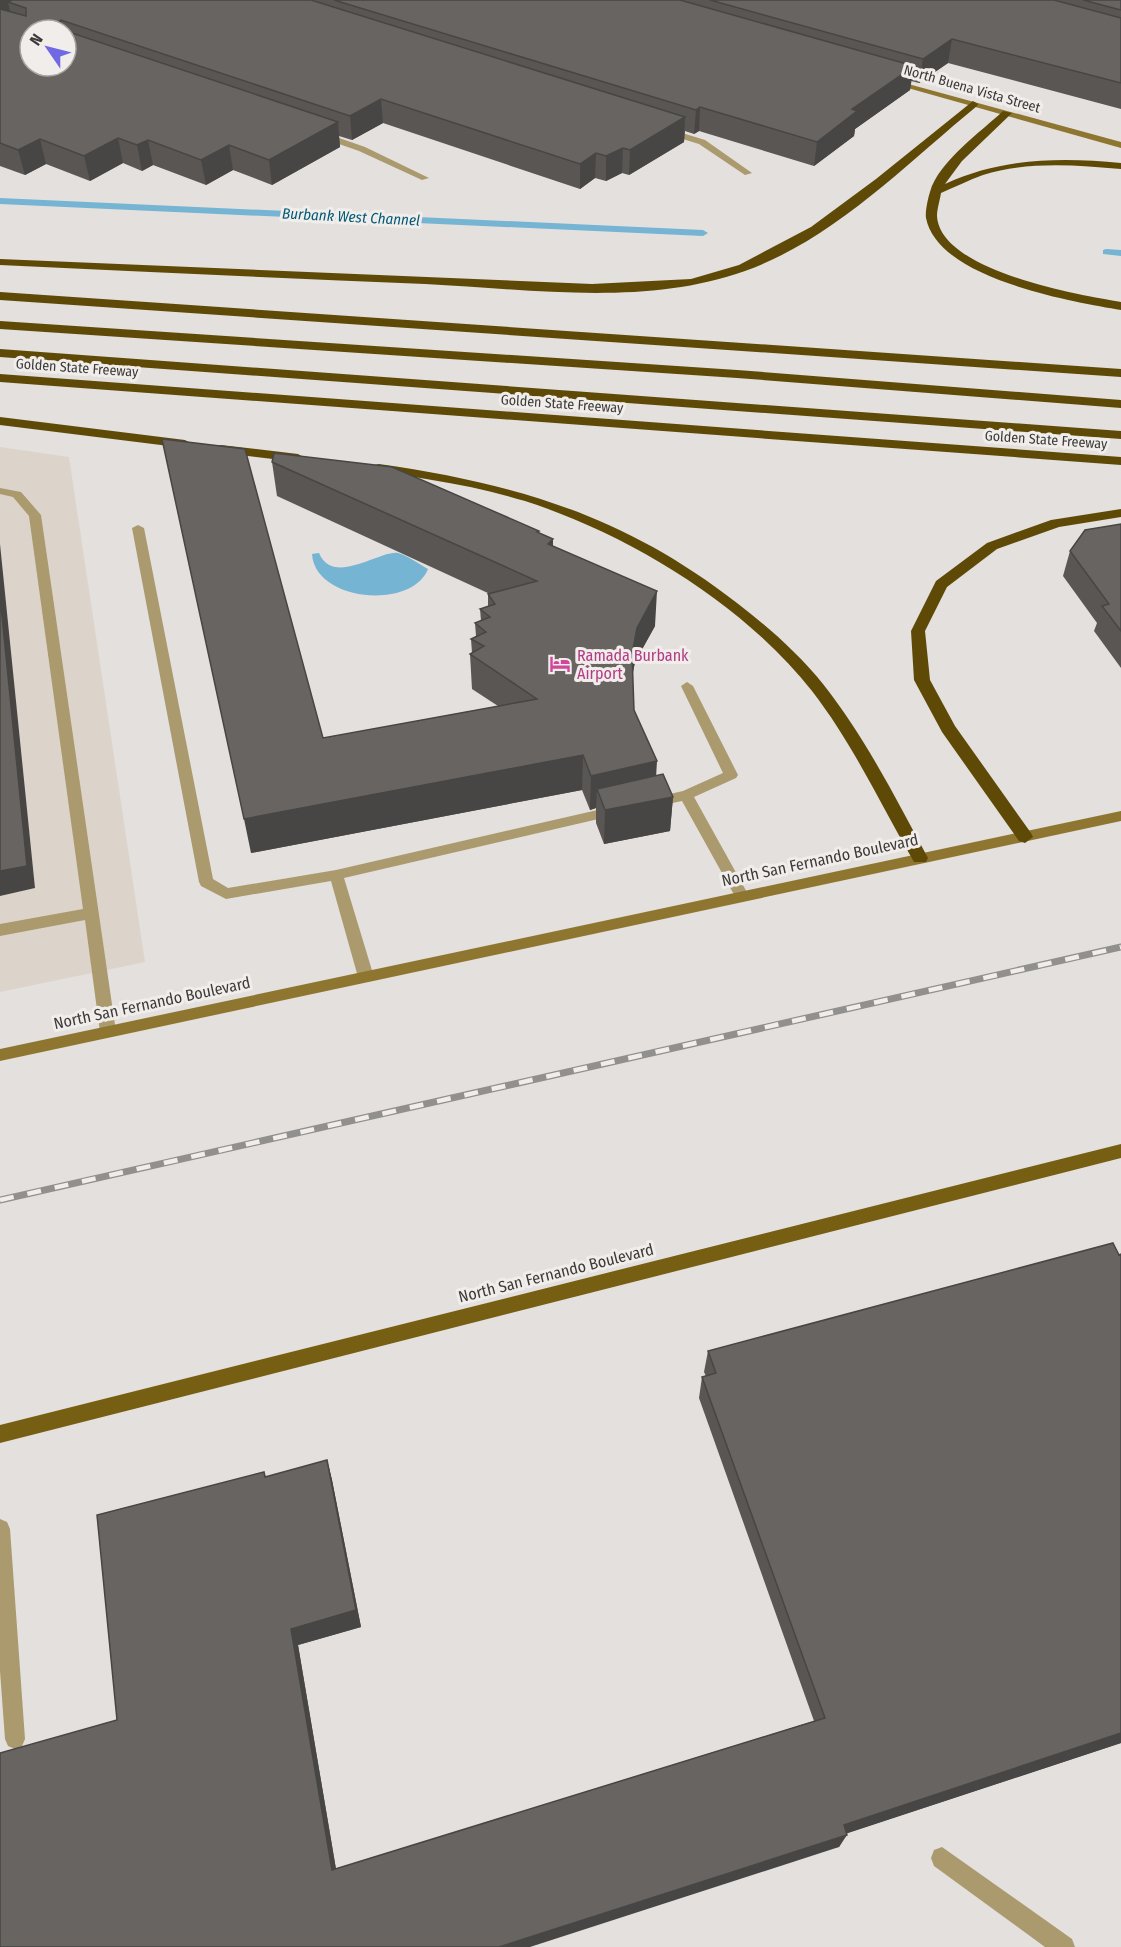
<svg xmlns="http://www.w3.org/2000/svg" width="1121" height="1947" font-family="'Fira Sans Condensed',sans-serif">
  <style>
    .built { fill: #dcd4ca }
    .water { fill: #75b4d2 }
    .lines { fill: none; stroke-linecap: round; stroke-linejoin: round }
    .stream { fill: #75b4d2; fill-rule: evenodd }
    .lane { fill: #aa9a6e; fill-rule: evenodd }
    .street { fill: #aa9a6e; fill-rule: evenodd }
    .secondary { fill: #8f7630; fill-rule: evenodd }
    .primary { fill: #765e12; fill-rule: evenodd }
    .highway { fill: #5e4a06; fill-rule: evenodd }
    .rail-casing { stroke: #92908e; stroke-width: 7 }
    .rail { stroke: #f1edea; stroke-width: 4.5; stroke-dasharray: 14; stroke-linecap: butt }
    .wall { fill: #595653; fill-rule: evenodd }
    .shaded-wall { fill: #484644 }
    .building { fill: #676461; stroke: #484644; stroke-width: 1.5 }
    .labels { text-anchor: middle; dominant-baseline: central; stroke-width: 6; stroke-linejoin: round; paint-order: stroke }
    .far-street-label { font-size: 14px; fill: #3c3b3a; stroke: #f1edea }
    .far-water-label { font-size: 15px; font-style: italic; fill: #005977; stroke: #f1edea }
    .hotel-label { font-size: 16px; fill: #b23c85; stroke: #f1edea; text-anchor: start }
    .street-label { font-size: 16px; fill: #3c3b3a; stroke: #f1edea }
  </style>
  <rect width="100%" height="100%" fill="#e3e0dd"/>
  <polygon class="built" points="0,447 69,457 145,962 0,992"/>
  <path class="water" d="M 319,553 C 333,587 380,550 398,553 C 408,556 419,564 428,569 C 412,610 315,602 312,554 Z"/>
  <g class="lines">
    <g class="stream">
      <polygon points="0,198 703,230 708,233 703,236 0,204"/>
      <polygon points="1106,249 1121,250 1121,256 1103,254 1103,250"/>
    </g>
    <g class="lane">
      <polygon points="666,128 705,140 752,173 745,175 699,144 663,133 662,131"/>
      <polygon points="0,488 21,492 41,515 116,1032 113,1036 103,1036 100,1032 85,920 0,936 0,924 83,909 29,516 13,497 0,494"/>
      <polygon points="138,525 144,528 213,879 228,888 336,870 615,806 622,811 620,814 344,878 374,977 371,981 361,981 358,977 331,881 226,899 201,886 199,882 132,528"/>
      <polygon points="687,682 693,686 738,775 736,778 694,797 749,896 742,901 737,900 682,801 653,807 646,802 648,799 683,791 723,773 681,686"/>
      <polygon points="0,1519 7,1522 10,1529 25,1739 22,1746 15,1749 8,1746 5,1739 0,1671"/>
      <polygon points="942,1847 1072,1939 1075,1947 1045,1947 934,1866 931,1858 934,1850"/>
    </g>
    <polygon class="street" points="322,132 365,147 429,178 422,180 359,151 319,137 318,135"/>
    <g class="secondary">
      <polygon points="890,79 1121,142 1121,148 890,83"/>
      <polygon points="1121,811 1121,821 0,1061 0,1049"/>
    </g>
    <polygon class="primary" points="1121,1144 1121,1158 0,1443 0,1425"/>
    <g class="highway">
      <path d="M 973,101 L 978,104 L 977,106 C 905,165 834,239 745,271 C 644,307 530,289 425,284 C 284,278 142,272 0,265 L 0,259 L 592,284 L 691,279 L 739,265 L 811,227 L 876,179 Z"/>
      <path d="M 1003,111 L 1012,113 L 962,161 L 945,184 C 1001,158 1060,157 1121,163 L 1121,169 C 1076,165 1027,161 983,175 C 969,180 955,187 941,193 C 940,200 937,209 937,216 C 940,271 1079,295 1121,302 L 1121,310 C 1070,301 938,279 926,218 C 925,212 928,198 930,192 C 938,162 982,131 1003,111 Z"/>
      <polygon points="0,292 1121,369 1121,377 0,300"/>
      <polygon points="0,321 737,370 1121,400 1121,408 737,378 0,329"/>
      <polygon points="0,349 1121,431 1121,439 0,357"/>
      <polygon points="0,374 1121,457 1121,465 0,382"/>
      <polygon points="0,417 185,440 192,444 185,448 0,425"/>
      <polygon points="221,445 298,454 305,458 298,462 216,452 216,446"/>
      <path d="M 379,464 C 518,484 625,516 737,603 C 768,627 798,653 823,684 C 865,737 896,799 928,858 L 926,862 L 914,862 C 881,805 853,744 812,691 C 745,605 628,534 525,501 C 495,492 464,485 432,480 C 413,476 393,476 374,471 L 374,465 Z"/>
      <polygon points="1121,509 1121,517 1059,527 997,549 947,587 925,631 930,680 955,726 1031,833 1033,837 1025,843 1019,841 942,732 914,680 911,631 936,581 987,543 1051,520"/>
    </g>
    <g class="rail-casing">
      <polyline id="rail" points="0,1200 1121,947"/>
    </g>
    <use href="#rail" class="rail"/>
  </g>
  <g class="wall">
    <path d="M 0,0 L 1121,0 L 1121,109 L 948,63 L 919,83 L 911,81 L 910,90 L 855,129 L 854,136 L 814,166 L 699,131 L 694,134 L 685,131 L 684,142 L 629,175 L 622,173 L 606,181 L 595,178 L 580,189 L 383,123 L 352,140 L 339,136 L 340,147 L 272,185 L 233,170 L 206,185 L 153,165 L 142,171 L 123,163 L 90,181 L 46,164 L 25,175 L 0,166 ZM 30,30 L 66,30 L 66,66 Z"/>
    <polygon points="272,462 539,533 553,539 553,546 655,626 635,662 632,676 634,710 656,776 673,797 670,831 604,844 596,823 596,808 590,810 582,790 251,853 323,738 498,706 472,689 470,654 472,653 471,639 476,636 475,623 481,621 480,609 488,606 488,594 490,594 277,496"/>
    <polygon points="1121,524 1121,668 1094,631 1097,623 1063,576 1070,551"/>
    <polygon points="708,1351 1121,1743 847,1833 839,1847 0,1947 117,1720 264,1472 266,1477 327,1460 332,1480 361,1627 298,1645 336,1869 814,1721 699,1398 702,1377 706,1376 704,1372"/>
  </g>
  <g class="shaded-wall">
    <polygon points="0,0 48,0 26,8 8,2 11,16 0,21"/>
    <polygon points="61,20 64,30 60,30 58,22"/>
    <polygon points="952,39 948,63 919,83 923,59"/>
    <polygon points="914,66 910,90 855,129 854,136 814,166 817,142 852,109"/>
    <polygon points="381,99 383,123 352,140 350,116"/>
    <polygon points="700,107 699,131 694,134 696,110"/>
    <polygon points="685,117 684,142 629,175 630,150"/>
    <polygon points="338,122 340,147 272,185 269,160"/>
    <polygon points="118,138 123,163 90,181 84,156"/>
    <polygon points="40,139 46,164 25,175 18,150"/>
    <polygon points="148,140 153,165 142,171 137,145"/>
    <polygon points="229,145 233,170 206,185 201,160"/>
    <polygon points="623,148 622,173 606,181 606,156"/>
    <polygon points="596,153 595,178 580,189 580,164"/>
    <polygon points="553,539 553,574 548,544"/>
    <polygon points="0,544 35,888 0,896"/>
    <polygon points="657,591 655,626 635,662 630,688 632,654 637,628"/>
    <polygon points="583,755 582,790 251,853 244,819"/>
    <polygon points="657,761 655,795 597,789 596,808 590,810 591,776"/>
    <polygon points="673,797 670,831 604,844 605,810"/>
    <polygon points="327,1460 332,1480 361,1627 298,1645 338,1881 332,1870 291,1629"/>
    <polygon points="1121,1733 1121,1743 836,1837 844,1825"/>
    <polygon points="847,1835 839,1847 530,1947 499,1947"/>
  </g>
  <g class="building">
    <polygon points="12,0 311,0 685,117 630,150 623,148 606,156 596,153 580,164 381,99 350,116 61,20 58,22 60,29 62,30 30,30 30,66 66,66 66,31 338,122 269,160 229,145 201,160 148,140 137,145 118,138 84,156 40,139 18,150 0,143 0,9 26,16 26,8 8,2"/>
    <polygon points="334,0 680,0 914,66 852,109 857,111 817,142 700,107 696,110"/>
    <polygon points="710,0 1054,0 1121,18 1121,83 952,39 923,59"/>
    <polygon points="1083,0 1121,0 1121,10"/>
    <polygon points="162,439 245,449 323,738 537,699 470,654 484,646 471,639 486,632 475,623 490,617 480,609 495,604 488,594 537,581 272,462 274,453 392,467 539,531 537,532 553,539 548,544 657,591 637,628 632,654 634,710 657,761 591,776 583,755 244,819"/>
    <polygon points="1121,524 1121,631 1102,606 1109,604 1070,551 1085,530"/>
    <polygon points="0,596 27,866 0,871"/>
    <polygon points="663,774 673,797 605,810 597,789"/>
    <polygon points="1113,1243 1119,1255 1121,1254 1121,1733 844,1825 847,1835 499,1947 0,1947 0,1753 117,1720 97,1515 264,1472 265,1477 327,1460 356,1610 291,1629 332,1870 825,1718 702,1377 716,1373 708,1351"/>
  </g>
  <defs>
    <g id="hotel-bare" transform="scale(1.62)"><path d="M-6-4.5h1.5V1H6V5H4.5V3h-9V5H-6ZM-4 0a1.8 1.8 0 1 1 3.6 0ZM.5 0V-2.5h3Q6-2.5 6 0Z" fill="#d1479c" stroke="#f1edea" stroke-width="2.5" paint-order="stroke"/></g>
  </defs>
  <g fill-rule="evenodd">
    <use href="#hotel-bare" x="560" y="664"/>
  </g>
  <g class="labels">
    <g class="far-street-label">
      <text transform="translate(972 89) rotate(16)">North Buena Vista Street</text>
      <text transform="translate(77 368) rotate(4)">Golden State Freeway</text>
      <text transform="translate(562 404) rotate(4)">Golden State Freeway</text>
      <text transform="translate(1046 440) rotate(4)">Golden State Freeway</text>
    </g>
    <g class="far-water-label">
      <text transform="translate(351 217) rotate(3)">Burbank West Channel</text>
    </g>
    <g class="hotel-label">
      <text x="577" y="655">Ramada Burbank<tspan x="577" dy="18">Airport</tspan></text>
    </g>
    <g class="street-label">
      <text transform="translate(820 860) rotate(-12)">North San Fernando Boulevard</text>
      <text transform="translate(152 1003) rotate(-12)">North San Fernando Boulevard</text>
      <text transform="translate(556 1273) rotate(-14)">North San Fernando Boulevard</text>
    </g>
  </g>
  <g transform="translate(48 48) rotate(305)"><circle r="28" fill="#f1edea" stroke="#a9a6a4" stroke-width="1.5"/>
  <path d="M0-4.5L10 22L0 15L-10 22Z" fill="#6f69e3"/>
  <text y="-9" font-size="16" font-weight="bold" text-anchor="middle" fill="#3c3b3a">N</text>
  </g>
</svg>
